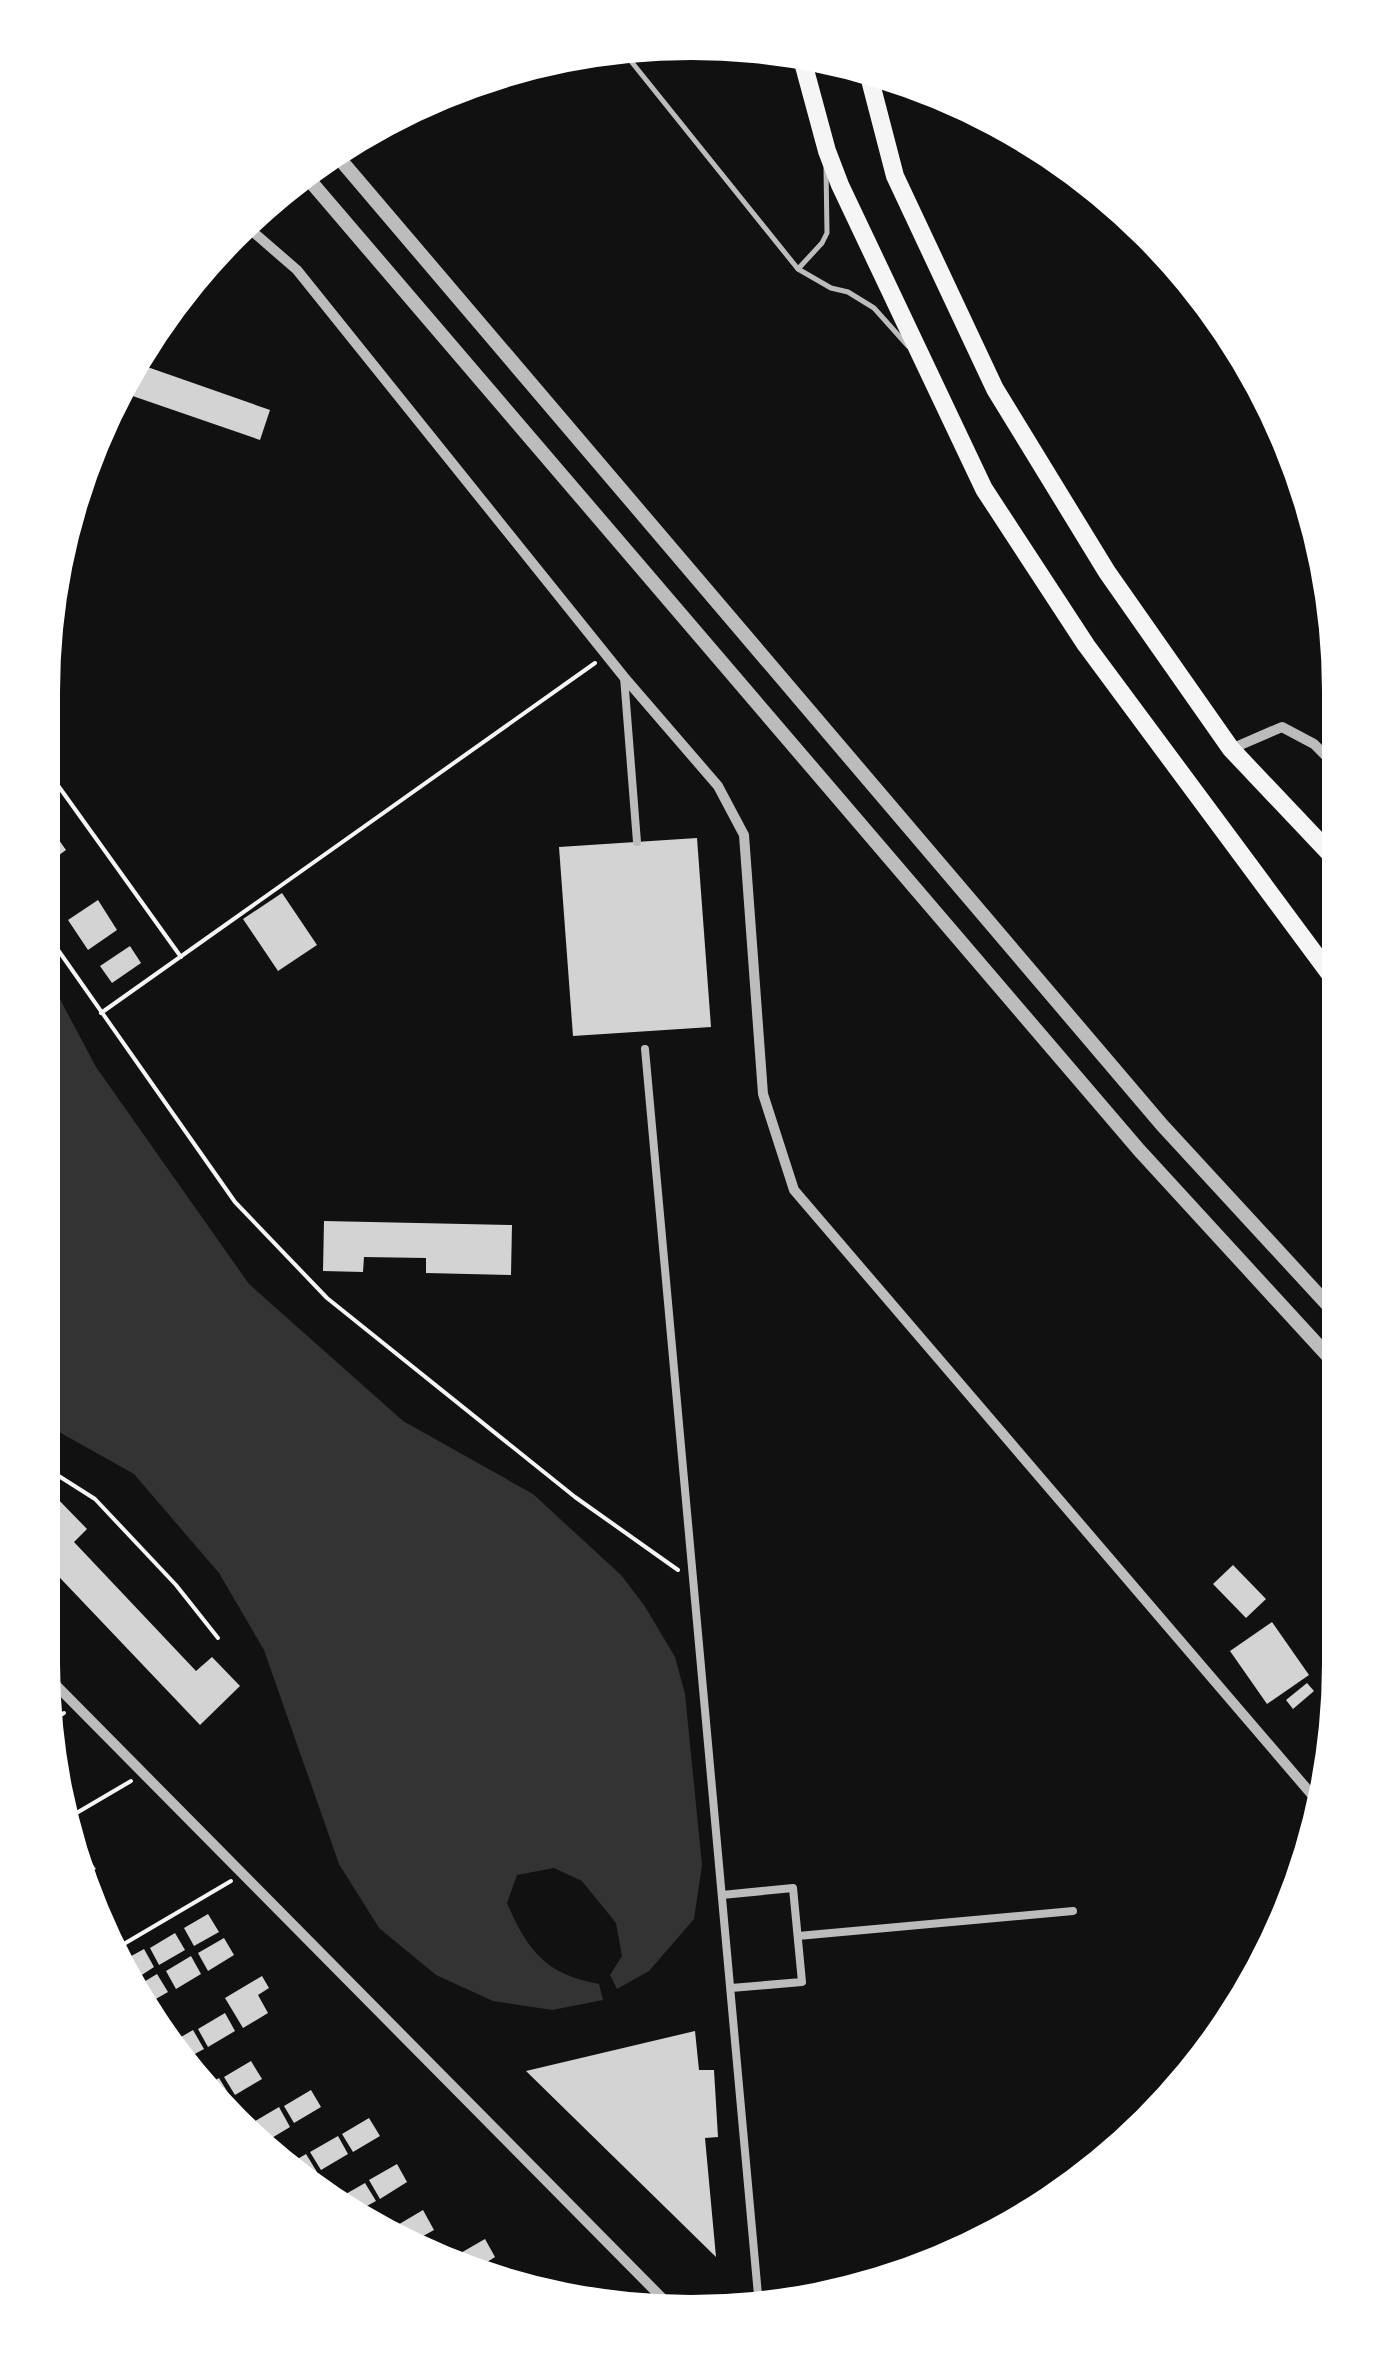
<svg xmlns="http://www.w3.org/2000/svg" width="1382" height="2355" font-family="Raleway,sans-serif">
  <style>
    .water { fill: #333 }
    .building { fill: #d3d3d3 }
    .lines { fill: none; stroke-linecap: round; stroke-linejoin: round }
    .path { stroke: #f5f5f5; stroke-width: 4 }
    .service { stroke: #bcbcbc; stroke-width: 5 }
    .pedestrian { stroke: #bcbcbc; stroke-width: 8 }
    .minor { stroke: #bcbcbc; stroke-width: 10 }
    .tertiary { stroke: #bcbcbc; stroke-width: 14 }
    .trunk { stroke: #f5f5f5; stroke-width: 18 }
  </style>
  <rect width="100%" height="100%" fill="#111"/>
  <path class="water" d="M 43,967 L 96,1067 L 249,1284 L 403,1421 L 533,1494 L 621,1575 L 644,1605 L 675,1657 L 685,1694 L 702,1865 L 694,1919 L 649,1971 L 617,1989 L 610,1975 L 622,1956 L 616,1923 L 582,1881 L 554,1868 L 517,1875 L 507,1903 C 527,1950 546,1975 599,1984 L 603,2000 L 552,2010 L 493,2001 L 436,1975 L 379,1928 L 339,1864 L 264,1650 L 219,1573 L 134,1474 L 43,1423 Z"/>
  <g class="building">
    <polygon points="136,363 270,410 260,440 121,392"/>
    <polygon points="44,819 66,850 44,866"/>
    <polygon points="697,838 711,1027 573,1036 559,847"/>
    <polygon points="282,893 317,945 278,971 243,919"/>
    <polygon points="98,900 117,930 88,950 68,920"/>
    <polygon points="130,946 141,963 112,983 100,966"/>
    <polygon points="324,1221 512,1225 511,1275 426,1273 426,1258 364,1257 363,1272 323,1271"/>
    <polygon points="51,1492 87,1529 74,1542 196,1671 212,1657 240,1686 200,1725 43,1560 43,1499"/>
    <polygon points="1233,1565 1266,1599 1246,1618 1213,1584"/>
    <polygon points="1272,1622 1309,1675 1267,1704 1230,1651"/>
    <polygon points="1307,1683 1314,1691 1293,1709 1286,1700"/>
    <polygon points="85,1852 96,1869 80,1879 74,1858"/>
    <polygon points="208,1914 219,1932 194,1946 184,1928"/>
    <polygon points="175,1933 185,1950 159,1965 150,1948"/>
    <polygon points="224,1938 234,1955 208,1971 198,1953"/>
    <polygon points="144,1949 154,1967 134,1980 124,1960"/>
    <polygon points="191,1956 201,1974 176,1989 166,1971"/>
    <polygon points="157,1974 168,1992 147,2004 137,1986"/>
    <polygon points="262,1976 269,1988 258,1995 268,2013 243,2028 225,1998"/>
    <polygon points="225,2013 235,2031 208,2047 198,2029"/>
    <polygon points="193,2030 204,2049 180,2062 169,2044"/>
    <polygon points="695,2031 699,2070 714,2070 718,2137 705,2138 716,2257 526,2071"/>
    <polygon points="251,2061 262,2079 235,2095 224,2077"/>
    <polygon points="219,2078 230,2096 222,2101 205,2086"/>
    <polygon points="311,2090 321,2107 294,2123 284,2106"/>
    <polygon points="279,2107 290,2127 265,2142 252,2123"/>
    <polygon points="369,2118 380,2136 353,2152 342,2134"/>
    <polygon points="338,2136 348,2154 321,2170 310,2152"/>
    <polygon points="306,2154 317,2172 305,2179 289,2164"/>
    <polygon points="397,2164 407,2182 380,2199 369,2180"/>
    <polygon points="365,2183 376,2201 354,2213 330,2203"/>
    <polygon points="423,2210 434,2230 414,2241 400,2235 396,2226"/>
    <polygon points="485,2239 495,2257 476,2269 452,2258"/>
  </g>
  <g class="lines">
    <g class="path">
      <polyline points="44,766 181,957"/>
      <polyline points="44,930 235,1202 327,1298 575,1497 678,1570"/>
      <polyline points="101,1013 595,663"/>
      <polyline points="43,1466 95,1499 176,1585 218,1638"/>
      <polyline points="52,1720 64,1713"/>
      <polyline points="68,1818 131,1781"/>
      <polyline points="117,1948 231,1881"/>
    </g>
    <g class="service">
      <polyline points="626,55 798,269 831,288 848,292 874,308 908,346"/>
      <polyline points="798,269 822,243 827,233 826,168"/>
    </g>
    <g class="pedestrian">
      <polyline points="624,677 637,842"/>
      <polyline points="645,1049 759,2306"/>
      <polyline points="722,1895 793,1888 802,1982 731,1988"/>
      <polyline points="798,1936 1073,1911"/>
    </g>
    <g class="minor">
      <polyline points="252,231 297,270 624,677 718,786 744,835 763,1094 794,1190 1319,1803"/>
      <polyline points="1231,749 1282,727 1314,744 1338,768"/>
      <polyline points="44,1673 669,2305"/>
    </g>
    <g class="tertiary">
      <polyline points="333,151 1162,1125 1338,1316"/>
      <polyline points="306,176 1139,1150 1338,1367"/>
    </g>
    <g class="trunk">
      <polyline points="801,55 827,151 840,185 984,489 1086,645 1338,985"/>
      <polyline points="869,76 895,176 995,389 1107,572 1231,749 1338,862"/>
    </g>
  </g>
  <path d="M0 0H1382V2355H0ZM691 60H691A631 631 0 0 1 1322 691V1664A631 631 0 0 1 691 2295H691A631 631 0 0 1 60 1664V691A631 631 0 0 1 691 60Z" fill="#fff" fill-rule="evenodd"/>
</svg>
